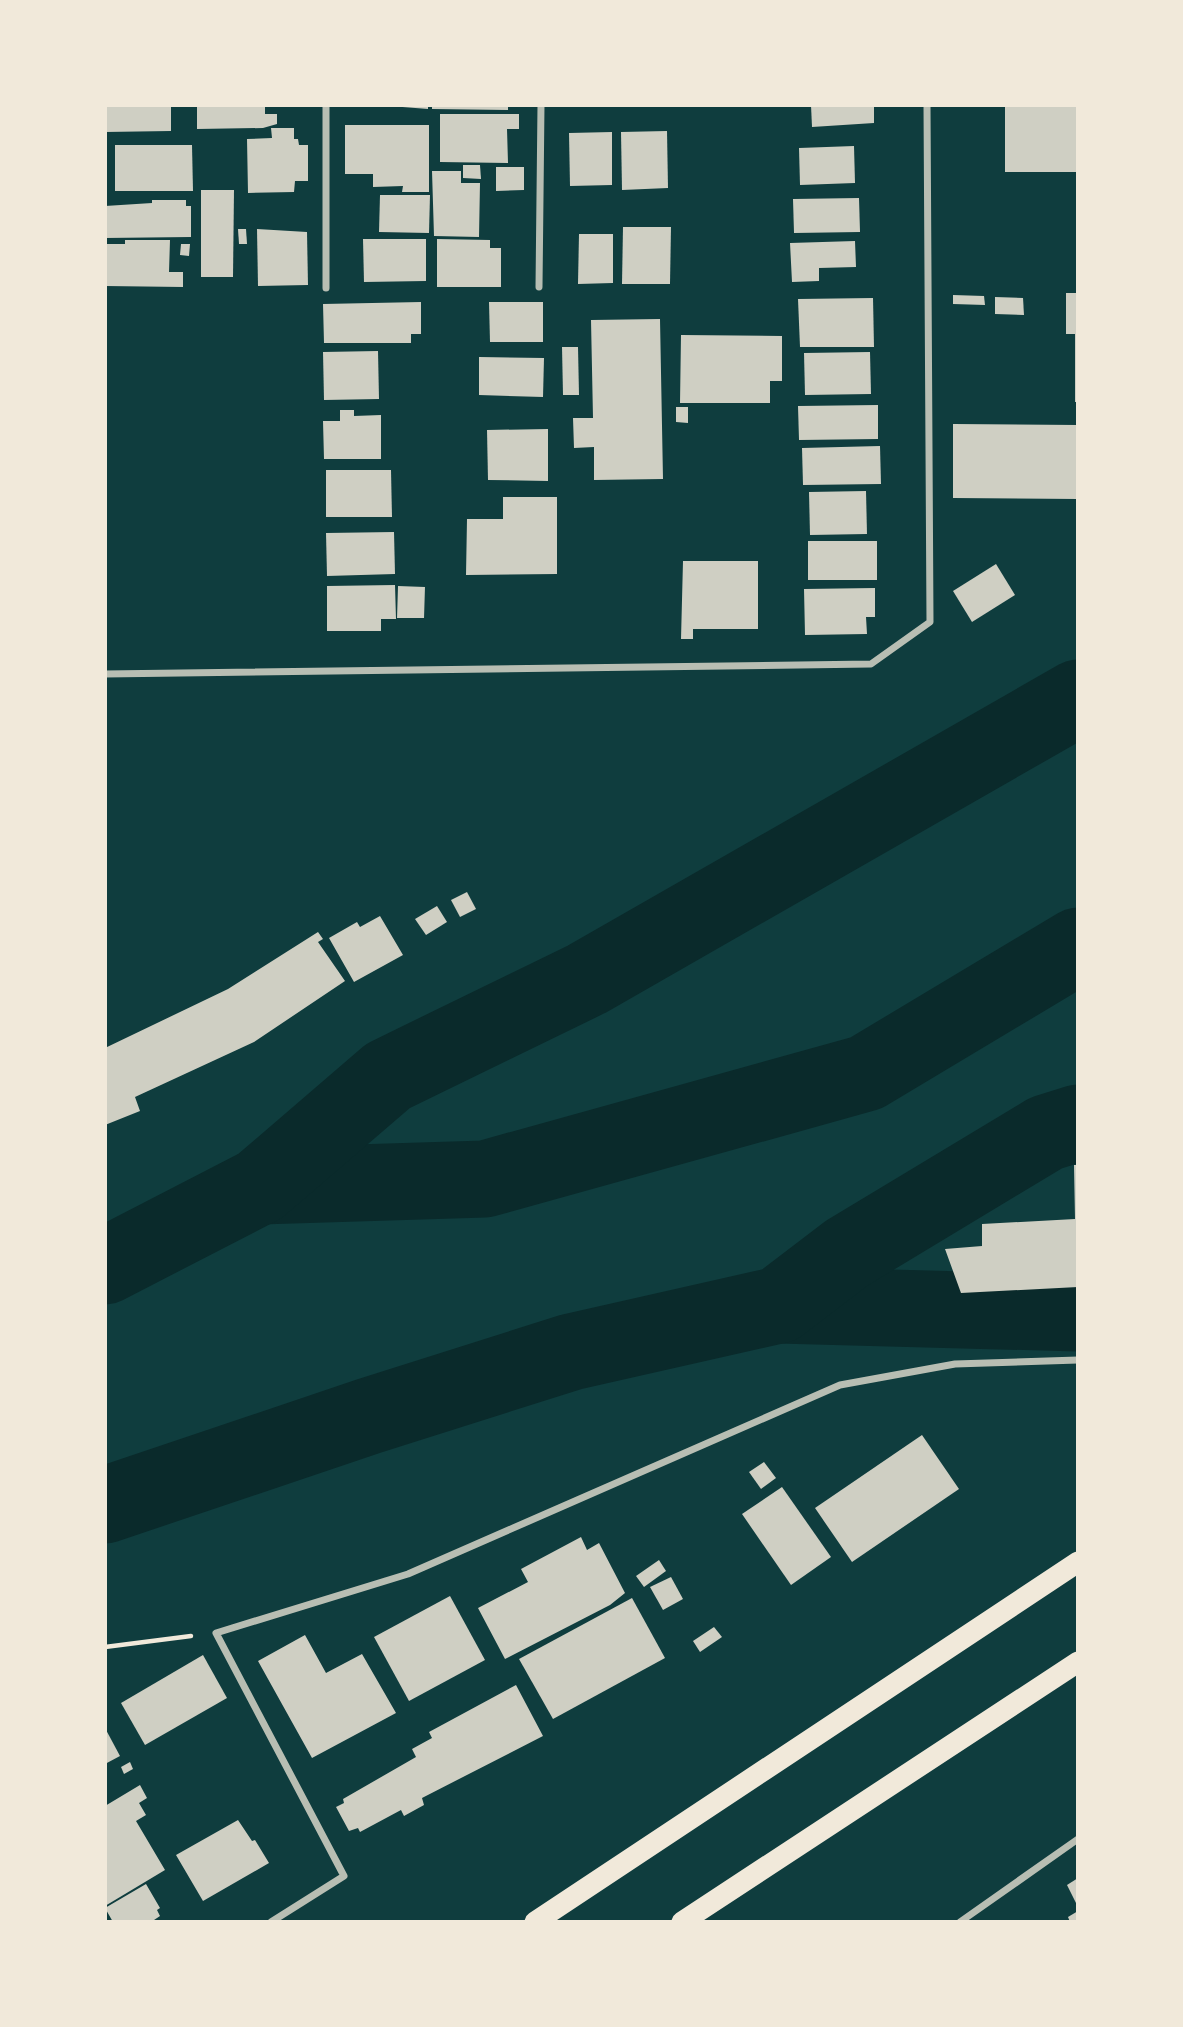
<svg xmlns="http://www.w3.org/2000/svg" width="1183" height="2027" font-family="Jost,sans-serif">
  <style>
    .lines { fill: none; stroke-linecap: round; stroke-linejoin: round }
    .river { stroke: #0a2a2b; stroke-width: 77 }
    .building { fill: #cfcfc3 }
    .path { stroke: #f1e9da; stroke-width: 4.5 }
    .minor { stroke: #b8beb3; stroke-width: 7 }
    .motorway { stroke: #f1e9da; stroke-width: 21 }
  </style>
  <rect width="100%" height="100%" fill="#0f3d3e"/>
  <g class="lines">
    <g class="river">
      <polyline points="260,1186 485,1179 866,1073 1078,946"/>
      <polyline points="105,1266 260,1186 388,1076 587,979 1078,698"/>
      <polyline points="779,1305 1078,1313"/>
      <polyline points="105,1505 369,1416 571,1352 779,1305 847,1253 1046,1133 1078,1123"/>
    </g>
  </g>
  <g class="building">
    <polygon points="105,105 171,105 171,131 105,132"/>
    <polygon points="197,105 265,105 265,114 277,114 277,124 263,128 197,129"/>
    <polygon points="377,105 428,105 428,109"/>
    <polygon points="432,105 508,105 508,110 432,109"/>
    <polygon points="811,105 874,105 874,123 812,127"/>
    <rect x="1005" y="105" width="73" height="67"/>
    <polygon points="440,114 519,114 519,129 507,129 508,163 440,162"/>
    <polygon points="345,125 429,125 429,192 402,192 403,186 373,187 373,174 345,174"/>
    <polygon points="271,128 294,128 294,139 298,139 299,145 308,145 308,181 295,181 294,192 248,193 247,139 272,138"/>
    <polygon points="667,131 668,188 622,190 621,132"/>
    <polygon points="612,132 612,185 570,186 569,133"/>
    <polygon points="115,145 192,145 193,191 115,191"/>
    <polygon points="854,146 855,183 800,185 799,148"/>
    <polygon points="463,165 480,165 481,179 463,178"/>
    <polygon points="496,167 524,167 524,190 496,191"/>
    <polygon points="432,171 461,171 461,183 480,183 479,237 434,236"/>
    <polygon points="201,190 234,190 233,277 201,277"/>
    <polygon points="380,195 430,195 429,233 379,232"/>
    <polygon points="859,198 860,232 794,233 793,199"/>
    <polygon points="152,200 186,200 186,206 191,206 191,237 105,238 105,206 152,203"/>
    <polygon points="623,227 671,227 670,284 622,284"/>
    <polygon points="238,229 246,229 247,244 239,244"/>
    <polygon points="257,229 307,232 308,285 258,286"/>
    <polygon points="579,234 613,234 613,283 578,284"/>
    <polygon points="363,239 426,239 426,281 364,282"/>
    <polygon points="437,239 490,240 490,248 501,248 501,287 437,287"/>
    <polygon points="125,240 170,240 169,272 183,272 183,287 105,286 105,244 125,244"/>
    <polygon points="855,241 856,267 819,268 819,281 792,282 790,243"/>
    <polygon points="181,244 190,244 189,256 180,255"/>
    <polygon points="1066,293 1078,293 1078,402 1075,402 1075,334 1066,334"/>
    <polygon points="953,295 984,296 985,305 953,304"/>
    <polygon points="995,297 1023,298 1024,315 995,314"/>
    <polygon points="873,298 874,347 800,347 798,299"/>
    <polygon points="421,302 421,334 411,334 411,343 324,343 323,304"/>
    <polygon points="489,302 543,302 543,342 490,342"/>
    <polygon points="660,319 663,479 594,480 594,447 574,448 573,418 593,418 591,320"/>
    <polygon points="681,335 782,336 782,381 770,381 770,403 680,403"/>
    <polygon points="562,347 578,347 579,395 563,395"/>
    <polygon points="378,351 379,399 324,400 323,352"/>
    <polygon points="870,352 871,394 805,395 804,353"/>
    <polygon points="479,357 544,358 543,397 479,395"/>
    <polygon points="878,405 878,439 799,440 798,406"/>
    <polygon points="676,407 688,407 688,423 676,422"/>
    <polygon points="340,410 354,410 354,416 381,415 381,459 324,459 323,421 340,421"/>
    <polygon points="953,424 1078,425 1078,499 953,498"/>
    <polygon points="548,429 548,481 488,480 487,430"/>
    <polygon points="880,446 881,484 803,485 802,448"/>
    <polygon points="326,470 391,470 392,517 326,517"/>
    <polygon points="866,491 867,534 810,535 809,492"/>
    <polygon points="503,497 557,497 557,574 466,575 467,519 503,519"/>
    <polygon points="394,532 395,574 327,576 326,533"/>
    <rect x="808" y="541" width="69" height="39"/>
    <polygon points="683,561 758,561 758,629 693,629 693,639 681,639"/>
    <polygon points="996,564 1015,595 972,622 953,591"/>
    <polygon points="395,585 396,619 381,619 381,631 327,631 327,586"/>
    <polygon points="398,586 425,587 424,618 397,618"/>
    <polygon points="875,588 875,617 866,617 867,634 805,635 804,589"/>
    <polygon points="467,892 476,909 460,917 451,900"/>
    <polygon points="437,906 447,922 426,935 415,919"/>
    <polygon points="380,916 403,955 354,982 329,938 357,922 360,927"/>
    <polygon points="318,932 323,939 318,942 345,981 254,1042 135,1097 140,1111 105,1125 105,1048 228,989"/>
    <polygon points="1074,1165 1078,1165 1078,1287 961,1293 945,1249 982,1246 982,1224 1075,1219"/>
    <polygon points="922,1435 959,1489 852,1562 815,1508"/>
    <polygon points="764,1462 776,1478 761,1489 749,1472"/>
    <polygon points="782,1487 831,1557 791,1585 742,1514"/>
    <polygon points="581,1537 587,1550 599,1543 625,1593 610,1605 505,1659 478,1608 528,1582 521,1569"/>
    <polygon points="659,1560 666,1571 644,1587 636,1576"/>
    <polygon points="671,1577 683,1599 663,1610 650,1587"/>
    <polygon points="450,1596 485,1660 409,1701 374,1637"/>
    <polygon points="632,1598 665,1658 553,1719 519,1659"/>
    <polygon points="714,1627 722,1637 700,1652 693,1641"/>
    <polygon points="305,1635 326,1673 362,1654 396,1713 312,1758 258,1661"/>
    <polygon points="203,1655 227,1698 145,1745 121,1703"/>
    <polygon points="516,1685 543,1736 422,1798 424,1805 404,1816 401,1810 360,1832 358,1828 349,1831 336,1807 344,1803 343,1799 416,1757 412,1749 432,1738 429,1732"/>
    <polygon points="105,1728 120,1756 105,1764"/>
    <polygon points="130,1762 133,1769 124,1774 121,1767"/>
    <polygon points="140,1785 147,1798 139,1803 146,1815 136,1821 165,1870 105,1906 105,1806"/>
    <polygon points="238,1820 252,1841 255,1840 269,1863 203,1901 176,1855"/>
    <polygon points="1078,1878 1078,1907 1067,1885"/>
    <polygon points="146,1884 160,1908 157,1910 160,1916 151,1922 113,1922 105,1908"/>
    <polygon points="1078,1911 1078,1922 1070,1922 1068,1917"/>
  </g>
  <g class="lines">
    <polyline class="path" points="105,1647 191,1636"/>
    <g class="minor">
      <polyline points="539,287 541,105"/>
      <polyline points="326,288 326,105"/>
      <polyline points="105,674 871,664 930,622 927,105"/>
      <polyline points="271,1922 344,1876 216,1633 408,1574 840,1385 955,1364 1078,1360"/>
      <polyline points="960,1922 1078,1839"/>
    </g>
    <g class="motorway">
      <polyline points="535,1922 1078,1562"/>
      <polyline points="682,1922 1078,1662"/>
    </g>
  </g>
  <rect width="1183" height="2027" fill="none" stroke="#f1e9da" stroke-width="214"/>
</svg>
